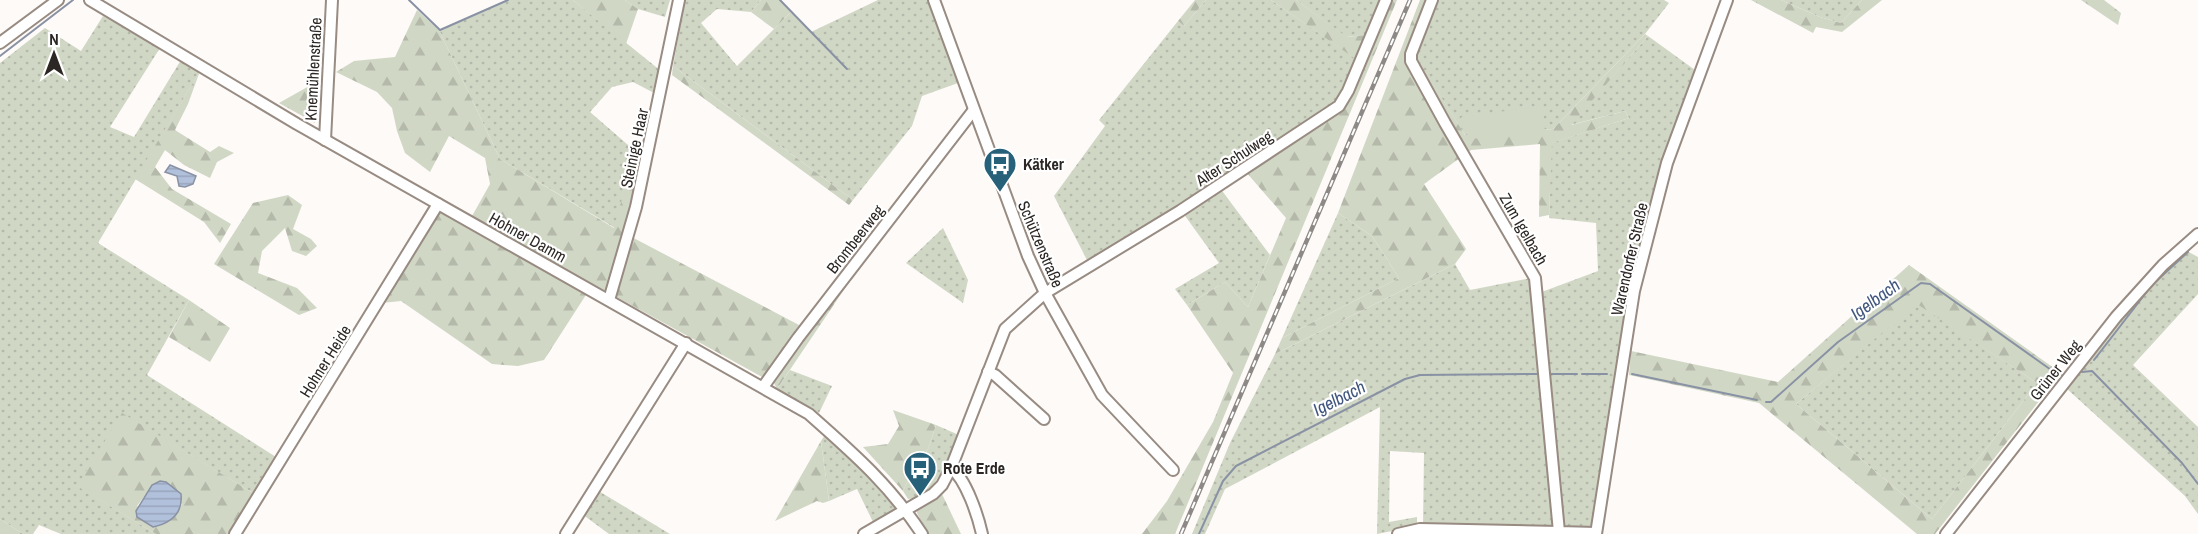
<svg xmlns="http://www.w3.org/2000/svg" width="2198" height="534" font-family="'Archivo Narrow',sans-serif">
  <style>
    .grass { fill: url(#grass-dots) }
    .forest { fill: url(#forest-firs); fill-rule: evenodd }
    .garden { fill: #d1d7c5 }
    .water { fill: url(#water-rules); stroke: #8992a4; stroke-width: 1.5 }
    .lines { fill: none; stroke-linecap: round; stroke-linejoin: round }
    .stream { stroke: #8992a4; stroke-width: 2 }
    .minor-casing { stroke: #988b82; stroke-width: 14 }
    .minor { stroke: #fff; stroke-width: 10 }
    .rail-casing { stroke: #8d8986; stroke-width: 4.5 }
    .rail { stroke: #fff; stroke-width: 2; stroke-dasharray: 7; stroke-linecap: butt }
    .labels { text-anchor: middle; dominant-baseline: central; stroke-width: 4.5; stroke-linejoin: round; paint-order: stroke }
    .street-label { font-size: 16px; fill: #2c2724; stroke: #fff }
    .poi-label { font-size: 16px; font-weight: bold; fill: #2c2724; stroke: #fff; text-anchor: start }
    .water-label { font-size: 18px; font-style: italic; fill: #41567e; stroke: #fff }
  </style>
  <defs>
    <pattern id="grass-dots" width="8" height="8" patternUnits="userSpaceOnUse" patternTransform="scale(1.5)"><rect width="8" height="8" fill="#d1d7c5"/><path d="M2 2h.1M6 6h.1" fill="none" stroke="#b4b9a9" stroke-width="1.8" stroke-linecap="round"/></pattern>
    <pattern id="forest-firs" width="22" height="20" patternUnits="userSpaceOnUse" patternTransform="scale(1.5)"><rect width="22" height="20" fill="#d1d7c5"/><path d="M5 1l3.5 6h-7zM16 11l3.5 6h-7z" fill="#b4b9a9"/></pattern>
    <pattern id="water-rules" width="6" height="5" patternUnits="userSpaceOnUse" patternTransform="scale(1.5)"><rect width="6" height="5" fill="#b1c0db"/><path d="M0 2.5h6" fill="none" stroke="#98a5bc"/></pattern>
  </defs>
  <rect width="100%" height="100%" fill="#fdfaf8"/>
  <g class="grass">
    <polygon points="506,0 573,0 661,71 658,95 633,82 612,87 590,112 635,151 615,228 500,159 439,30"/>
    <polygon points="625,0 670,0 665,17 638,9"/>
    <polygon points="685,0 761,0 751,12 717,9 701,23 737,66 791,12 811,32 878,0 927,0 958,83 922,96 912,126 853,200 673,66"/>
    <polygon points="1206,0 1271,0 1358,60 1338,101 1178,207 1087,260 1054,196 1105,126 1099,120 1178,21 1184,26"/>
    <polygon points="1296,0 1380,0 1365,35 1346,37"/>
    <polygon points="1435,0 1664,0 1669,3 1645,34 1553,129 1465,135 1414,55"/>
    <polygon points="1781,0 1862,0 1841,23 1820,17"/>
    <polygon points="103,16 160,48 110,127 134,137 181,60 200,71 98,243 189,300 147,375 276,457 253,493 122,414 78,486 156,534 61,534 39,525 33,534 23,534 0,519 0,63 45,28 81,51"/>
    <polygon points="1648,36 1695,70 1664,159 1593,530 1563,529 1539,293 1598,271 1596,223 1549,218 1551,143 1629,118 1625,111 1570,125"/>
    <polygon points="1220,188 1270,255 1248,307 1225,282 1187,305 1175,289 1219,263 1183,213"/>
    <polygon points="1338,213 1372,236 1399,278 1282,338"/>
    <polygon points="943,228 968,280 963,303 906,263"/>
    <polygon points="2185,250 2198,257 2198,294 2133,365 2198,427 2198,514 2185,496 2066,388 2166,266"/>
    <polygon points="1455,264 1470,290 1531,278 1556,529 1423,526 1424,453 1390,451 1389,522 1417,517 1417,526 1377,534 1380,407 1225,489 1205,534 1192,534 1230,443 1275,354"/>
    <polygon points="1917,303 2037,383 1932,519 1796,404"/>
    <polygon points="790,370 832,386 819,413 777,389"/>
    <path d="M 936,425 L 959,435 C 949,455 935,499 908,499 L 903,491 L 911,474 L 928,449 Z"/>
    <polygon points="825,435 870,476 895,507 893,513 874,524 857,489 829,501 821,441"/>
    <polygon points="597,490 670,534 609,534 582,514"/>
  </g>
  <g class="forest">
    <polygon points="573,0 625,0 638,9 626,44"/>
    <polygon points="761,0 781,0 791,12 774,29 751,12"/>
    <polygon points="1195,0 1206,0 1184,26 1178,21"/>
    <polygon points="1271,0 1296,0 1347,37 1365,35 1380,0 1397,0 1175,534 1142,534 1167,501 1213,422 1233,373 1187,305 1225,282 1248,307 1286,218 1246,172 1338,101 1357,60"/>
    <polygon points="1420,0 1430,0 1411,49 1465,135 1553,129 1645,34 1648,36 1571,125 1625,111 1629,118 1552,143 1549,215 1539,217 1540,144 1471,150 1424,184 1466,249 1455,264 1275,354 1282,338 1399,278 1372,236 1338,213"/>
    <polygon points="1751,0 1781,0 1820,17 1841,23 1862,0 1882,0 1842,32 1816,27 1813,33"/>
    <polygon points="2081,0 2104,0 2121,13 2118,25"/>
    <polygon points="417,10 439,30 500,159 614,228 635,151 644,159 626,234 799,325 764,378 593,284 544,360 518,366 492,364 401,301 382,303 441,211 467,225 490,184 485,158 449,136 430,172 405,153 397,131 392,108 377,92 336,72 354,61 395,57"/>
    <polygon points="673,66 853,200 849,205 672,75"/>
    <polygon points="200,71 188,104 175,130 210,152 219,146 234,153 217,162 210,178 184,165 165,150 155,167 172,189 231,224 220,243 204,222 135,179"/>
    <polygon points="318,81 315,123 279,103"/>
    <polygon points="288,195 302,205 293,229 311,239 317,246 306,256 292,251 285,228 262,251 258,273 297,288 317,308 299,315 214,264 253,203"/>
    <polygon points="862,263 777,389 772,379"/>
    <path d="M 1909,265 L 2061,373 L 1935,534 L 1917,534 L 1759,403 L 1629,375 L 1631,351 L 1778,382 ZM 1917,304 L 2037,383 L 1932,519 L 1796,404 Z"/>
    <polygon points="189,300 230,328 210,362 169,337"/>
    <polygon points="893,410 936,425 928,449 911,474 903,491 863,447 888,444 899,426"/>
    <path d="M 122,413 L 253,493 L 228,534 L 156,534 L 77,486 ZM 160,481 L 182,504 L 174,517 L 164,524 L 137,506 L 152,486 Z"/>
    <polygon points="821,441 829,501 823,503 817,501 775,521"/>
    <polygon points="942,494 961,534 928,534 917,513 917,508"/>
    <polygon points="0,519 23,534 0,534"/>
  </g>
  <polygon class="garden" points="1543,106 1545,133 1469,139 1461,117"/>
  <g class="water">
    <polygon points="170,165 196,176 193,184 185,187 179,186 177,176 165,172"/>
    <path d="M 160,481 L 166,482 L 181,494 C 183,513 171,523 153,527 L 137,517 L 136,511 L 152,485 Z"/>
  </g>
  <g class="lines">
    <g class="stream">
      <polyline points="409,0 440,30 508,0"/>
      <polyline points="780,0 847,69"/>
      <polyline points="0,56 73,0"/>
      <polyline points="2094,360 2152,285 2188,252"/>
      <polyline points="2082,372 2092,371 2094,373 2182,463 2198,484"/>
      <polyline points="1551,374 1577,374"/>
      <polyline points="1582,374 1607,374"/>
      <polyline points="1632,374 1757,400"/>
      <polyline points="1766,402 1771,402 1838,342 1921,283 1930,284 2054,372 2066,376"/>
      <polyline points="1199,534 1223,481 1236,466 1405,379 1420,375 1538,374"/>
    </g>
    <g class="minor-casing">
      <g id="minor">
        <path d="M 90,0 L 297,124 L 809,414 C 853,453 889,484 922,534"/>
        <polyline points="934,0 1028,256 1045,293 1102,395 1173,470"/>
        <polyline points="1432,0 1411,54 1411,61 1445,123 1535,278 1559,532 1596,533"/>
        <polyline points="0,43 58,0"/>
        <polyline points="325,140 332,0"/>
        <polyline points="609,300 636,207 679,0"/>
        <polyline points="988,372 995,375 1044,419"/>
        <polyline points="763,387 798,338 973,111"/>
        <path d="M 951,468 C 966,479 978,516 982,534"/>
        <polyline points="235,534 438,204"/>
        <polyline points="566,534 686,343"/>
        <polyline points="864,534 933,494 942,485 951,468 1005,329 1045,293 1180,211 1339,106 1348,91 1386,0"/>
        <polyline points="1398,534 1420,529 1559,532 1559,534"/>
        <polyline points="1596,534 1634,291 1667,163 1727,0"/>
        <polyline points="1946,534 2116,317 2163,265 2198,234"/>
      </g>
    </g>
    <use href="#minor" class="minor"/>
    <g class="rail-casing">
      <polyline id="rail" points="1181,534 1410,0"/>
    </g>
    <use href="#rail" class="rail"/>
  </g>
  <defs>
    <g id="bus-pin" transform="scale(1.725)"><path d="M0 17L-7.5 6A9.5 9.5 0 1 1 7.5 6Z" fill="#266079" stroke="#fff"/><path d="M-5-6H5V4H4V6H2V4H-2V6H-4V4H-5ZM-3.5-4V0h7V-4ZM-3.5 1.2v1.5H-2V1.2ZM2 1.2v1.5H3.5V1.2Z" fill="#fff"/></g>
  </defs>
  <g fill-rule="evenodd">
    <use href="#bus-pin" x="1000" y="164"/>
    <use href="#bus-pin" x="920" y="468"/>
  </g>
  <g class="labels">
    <g class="street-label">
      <text transform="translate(313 69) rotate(-87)">Knemühlenstraße</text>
      <text transform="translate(634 148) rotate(-78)">Steinige Haar</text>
      <text transform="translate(1234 158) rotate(-33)">Alter Schulweg</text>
      <text transform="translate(1524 229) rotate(60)">Zum Igelbach</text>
      <text transform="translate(528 237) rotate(29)">Hohner Damm</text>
      <text transform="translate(855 239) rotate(-52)">Brombeerweg</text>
      <text transform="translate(1041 244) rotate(67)">Schützenstraße</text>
      <text transform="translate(1629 259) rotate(-77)">Warendorfer Straße</text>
      <text transform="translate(325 361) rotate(-58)">Hohner Heide</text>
      <text transform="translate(2055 370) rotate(-52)">Grüner Weg</text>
    </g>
    <g class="poi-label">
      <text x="1023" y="164">Kätker</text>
      <text x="943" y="468">Rote Erde</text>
    </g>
    <g class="water-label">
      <text transform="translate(1875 299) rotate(-36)">Igelbach</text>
      <text transform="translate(1339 398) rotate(-27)">Igelbach</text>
    </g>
  </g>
  <g transform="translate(54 54)" stroke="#ffffff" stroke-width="4.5" paint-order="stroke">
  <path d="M0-4.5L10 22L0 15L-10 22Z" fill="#2c2724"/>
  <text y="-9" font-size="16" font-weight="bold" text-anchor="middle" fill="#2c2724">N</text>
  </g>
</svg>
